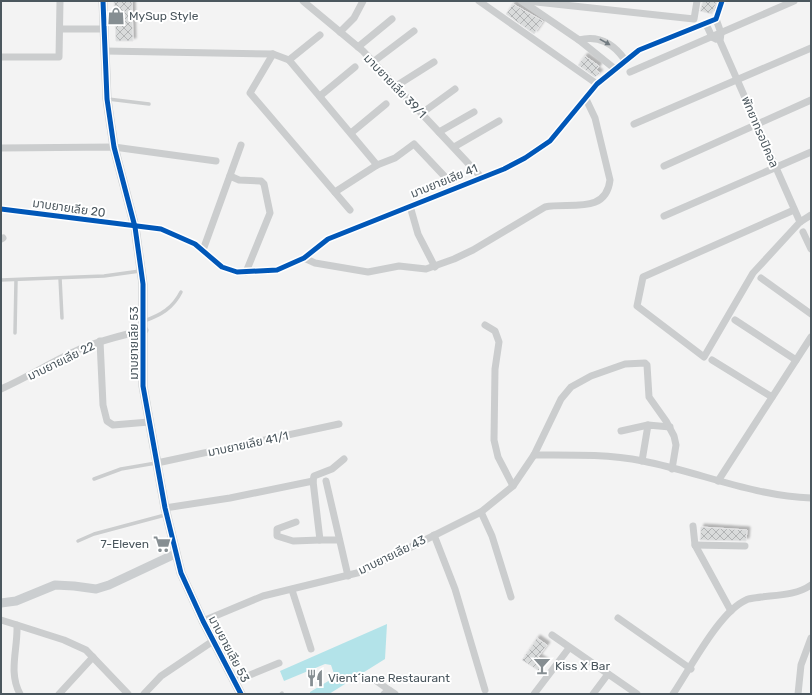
<svg xmlns="http://www.w3.org/2000/svg" width="812" height="695" font-family="Rubik,'Noto Sans Thai',sans-serif">
  <style>
    .water { fill: #b3e3e9 }
    .building { fill: url(#building-cross-hatch); stroke: #e5e5e6; filter: url(#shadow) }
    .lines { fill: none; stroke-linecap: round; stroke-linejoin: round }
    .lane { stroke: #cbcdce; stroke-width: 3.5 }
    .street { stroke: #cbcdce; stroke-width: 7 }
    .secondary { stroke: #cbced0; stroke-width: 9 }
    .cycleway-casing { stroke: #fff; stroke-width: 8 }
    .cycleway { stroke: #0057b8; stroke-width: 5 }
    .oneway { fill: #717a80 }
    .labels { text-anchor: middle; dominant-baseline: central; stroke-width: 4; stroke-linejoin: round; paint-order: stroke }
    .poi-label { font-size: 12px; fill: #4b575e; stroke: #fff; text-anchor: start }
    .street-label { font-size: 12px; fill: #4b575e; stroke: #fff }
  </style>
  <defs>
    <pattern id="building-cross-hatch" width="8" height="8" patternUnits="userSpaceOnUse"><rect width="8" height="8" fill="#d9dbdb"/><path d="M0 0l8 8M0 8l8-8" fill="none" stroke="#b2b4b5"/></pattern>
    <filter id="shadow"><feDropShadow dx="3" dy="-3" stdDeviation="1" flood-color="#0004"/></filter>
  </defs>
  <rect width="100%" height="100%" fill="#f3f3f3"/>
  <polygon class="water" points="387,624 385,659 329,694 310,694 310,692 335,677 331,665 325,664 284,681 280,671"/>
  <g class="building">
    <polygon points="114,1 132,1 133,41 116,41"/>
    <polygon points="703,1 717,1 712,14 700,11"/>
    <polygon points="513,4 543,21 534,34 506,14"/>
    <polygon points="585,56 599,66 596,70 600,73 595,77 578,65"/>
    <polygon points="701,527 747,530 746,541 700,540"/>
    <polygon points="537,638 547,645 538,657 546,662 539,671 522,660"/>
  </g>
  <g class="lines">
    <g class="lane">
      <polyline points="108,99 149,104"/>
      <polyline points="60,278 62,318"/>
      <polyline points="1,280 104,276 140,271"/>
      <path d="M 144,321 C 161,315 173,308 181,292"/>
      <polyline points="15,333 16,280"/>
      <polyline points="94,479 121,469 156,463"/>
      <polyline points="78,541 94,534 165,515"/>
      <polyline points="281,694 282,693"/>
    </g>
    <g class="street">
      <polyline points="303,1 363,51 481,177"/>
      <polyline points="479,1 597,84"/>
      <polyline points="522,1 579,40 615,69"/>
      <polyline points="527,1 694,19 697,1"/>
      <polyline points="716,19 721,33 720,41 800,222"/>
      <polyline points="706,24 712,37 716,39"/>
      <polyline points="60,29 104,29"/>
      <polyline points="340,32 354,18 363,1"/>
      <path d="M 579,40 C 599,35 613,43 625,60"/>
      <polyline points="358,47 392,19"/>
      <polyline points="105,51 273,54 289,60 377,165"/>
      <polyline points="273,54 250,93 350,210"/>
      <polyline points="1,57 59,57 60,1"/>
      <polyline points="289,60 320,35"/>
      <polyline points="373,62 414,31"/>
      <polyline points="630,72 794,1"/>
      <polyline points="396,86 434,62"/>
      <polyline points="320,96 355,67"/>
      <polyline points="422,113 455,89"/>
      <polyline points="634,124 811,48"/>
      <polyline points="439,132 474,112"/>
      <polyline points="351,133 386,104"/>
      <polyline points="454,147 499,121"/>
      <polyline points="1,148 114,147 216,161"/>
      <polyline points="664,166 811,100"/>
      <polyline points="230,176 239,180 261,181 264,184 270,213 246,272"/>
      <polyline points="335,192 377,165 395,158 414,144 447,179"/>
      <polyline points="410,206 418,234 435,267"/>
      <polyline points="1,209 161,229 195,244 222,267 237,272 277,270 304,258 328,239 504,169 525,158 550,141 597,84 639,50 716,19 722,1"/>
      <polyline points="794,210 643,277 637,306 704,357 753,273 800,222 811,215"/>
      <polyline points="664,216 811,152"/>
      <polyline points="803,232 811,249"/>
      <polyline points="1,239 3,238"/>
      <polyline points="203,250 241,145"/>
      <path d="M 304,258 L 315,263 L 368,272 L 399,266 L 426,269 L 454,259 L 473,250 L 545,207 C 569,202 606,215 610,180 L 595,118 L 586,99"/>
      <polyline points="761,278 811,314"/>
      <polyline points="735,320 796,360"/>
      <polyline points="485,325 495,331 499,342 495,369 494,440 498,457 513,486"/>
      <polyline points="100,341 103,405 107,421 113,425 149,422"/>
      <polyline points="712,360 772,397"/>
      <path d="M 1,389 C 28,377 53,361 80,349 C 101,340 123,335 145,330"/>
      <polyline points="621,431 648,425"/>
      <path d="M 534,455 C 570,455 607,454 643,461 C 699,472 753,496 811,498"/>
      <polyline points="642,461 648,425 670,427"/>
      <polyline points="157,463 339,424"/>
      <polyline points="326,481 348,576"/>
      <polyline points="718,481 811,337"/>
      <polyline points="165,508 230,498 313,481"/>
      <polyline points="481,512 492,536 511,597"/>
      <polyline points="296,522 277,529 277,536 293,541 320,540"/>
      <polyline points="693,526 695,545 731,611"/>
      <polyline points="434,535 455,589 485,690"/>
      <polyline points="339,540 320,540 313,481 314,476 332,469 344,459"/>
      <polyline points="695,545 745,546"/>
      <polyline points="292,590 311,649"/>
      <polyline points="618,618 691,669"/>
      <path d="M 1,620 L 17,625 C 18,649 8,672 20,694"/>
      <polyline points="203,621 263,596 361,572 481,512 513,486 534,455 561,399 571,387 591,376 625,364 645,363 647,365 649,397 666,421 674,436 676,445 672,469"/>
      <polyline points="17,625 64,640 86,650 128,694"/>
      <polyline points="552,635 637,694"/>
      <polyline points="375,680 389,690"/>
      <polyline points="235,681 279,663"/>
      <polyline points="59,694 93,657"/>
      <polyline points="144,694 161,676 213,641"/>
      <polyline points="384,694 389,690 395,694"/>
      <polyline points="534,694 569,648"/>
      <polyline points="593,694 608,674"/>
      <path d="M 673,694 C 690,669 719,612 746,600 C 750,598 756,598 761,597 C 778,595 797,595 811,585"/>
      <polyline points="798,694 801,665 811,638"/>
    </g>
    <g class="secondary">
      <polyline points="103,1 107,99 114,147 135,227 143,284 143,386 165,508 181,573 203,621 241,694"/>
      <polyline points="1,603 16,601 55,585 74,586 96,589 109,585 175,554"/>
    </g>
    <g class="cycleway-casing">
      <g id="cycleway">
        <polyline points="103,1 107,99 114,147 135,227 143,284 143,386 165,508 181,573 203,621 241,694"/>
        <polyline points="1,209 161,229 195,244 222,267 237,272 277,270 304,258 328,239 504,169 525,158 550,141 597,84 639,50 716,19 722,1"/>
      </g>
    </g>
    <use href="#cycleway" class="cycleway"/>
  </g>
  <defs><path id="oneway-solid" d="M-6-.8H1V-3.2L6.5 0L1 3.2V.8H-6Z"/></defs>
  <use class="oneway" href="#oneway-solid" transform="translate(605 42) rotate(29)"/>
  <defs>
    <g id="shop-bare" transform="scale(1.38)"><path d="M-5-2.5h2.3a2.7 3.5 0 0 1 5.4 0H5L5.5 6h-11ZM-1.5-2.5h3a1.5 2.3 0 0 0-3 0Z" fill="#868e92" stroke="#fff" stroke-width="2.5" paint-order="stroke"/></g>
    <g id="supermarket-bare" transform="scale(1.38)"><path d="M-6-5.5h2.5l.6 2H6L4.5 2H-2.5L-4.4-4H-6ZM-1.5 3.2a1.3 1.3 0 1 0 .1 0ZM3 3.2a1.3 1.3 0 1 0 .1 0Z" fill="#868e92" stroke="#fff" stroke-width="2.5" paint-order="stroke"/></g>
    <g id="bar-bare" transform="scale(1.38)"><path d="M-6-5H6L.8 .8V4.5H3.5V6h-7V4.5H-.8V.8Z" fill="#868e92" stroke="#fff" stroke-width="2.5" paint-order="stroke"/></g>
    <g id="restaurant-bare" transform="scale(1.38)"><path d="M-5-6h1v4h1v-4h1v4h1v-4h1v5L-1.5 .5V6h-2V.5L-5-1ZM5-6V6H3V1.5H1.5Q1.5-4 5-6Z" fill="#868e92" stroke="#fff" stroke-width="2.5" paint-order="stroke"/></g>
  </defs>
  <g fill-rule="evenodd">
    <use href="#shop-bare" x="116" y="16"/>
    <use href="#supermarket-bare" x="162" y="544"/>
    <use href="#bar-bare" x="542" y="666"/>
    <use href="#restaurant-bare" x="315" y="678"/>
  </g>
  <g class="labels">
    <g class="poi-label">
      <text x="129" y="16">MySup Style</text>
      <text x="149" y="544" text-anchor="end">7-Eleven</text>
      <text x="555" y="666">Kiss X Bar</text>
      <text x="328" y="678">Vient´iane Restaurant</text>
    </g>
    <g class="street-label">
      <text transform="translate(395 86) rotate(46)">มาบยายเลีย 39/1</text>
      <text transform="translate(760 132) rotate(67)">พัทยาทรอปิคอล</text>
      <text transform="translate(444 181) rotate(-22)">มาบยายเลีย 41</text>
      <text transform="translate(69 208) rotate(8)">มาบยายเลีย 20</text>
      <text transform="translate(134 343) rotate(-90)">มาบยายเลีย 53</text>
      <text transform="translate(61 361) rotate(-26)">มาบยายเลีย 22</text>
      <text transform="translate(248 444) rotate(-12)">มาบยายเลีย 41/1</text>
      <text transform="translate(392 555) rotate(-26)">มาบยายเลีย 43</text>
      <text transform="translate(229 649) rotate(62)">มาบยายเลีย 53</text>
    </g>
  </g>
  <rect width="812" height="695" fill="none" stroke="#4b575e" stroke-width="4"/>
</svg>
